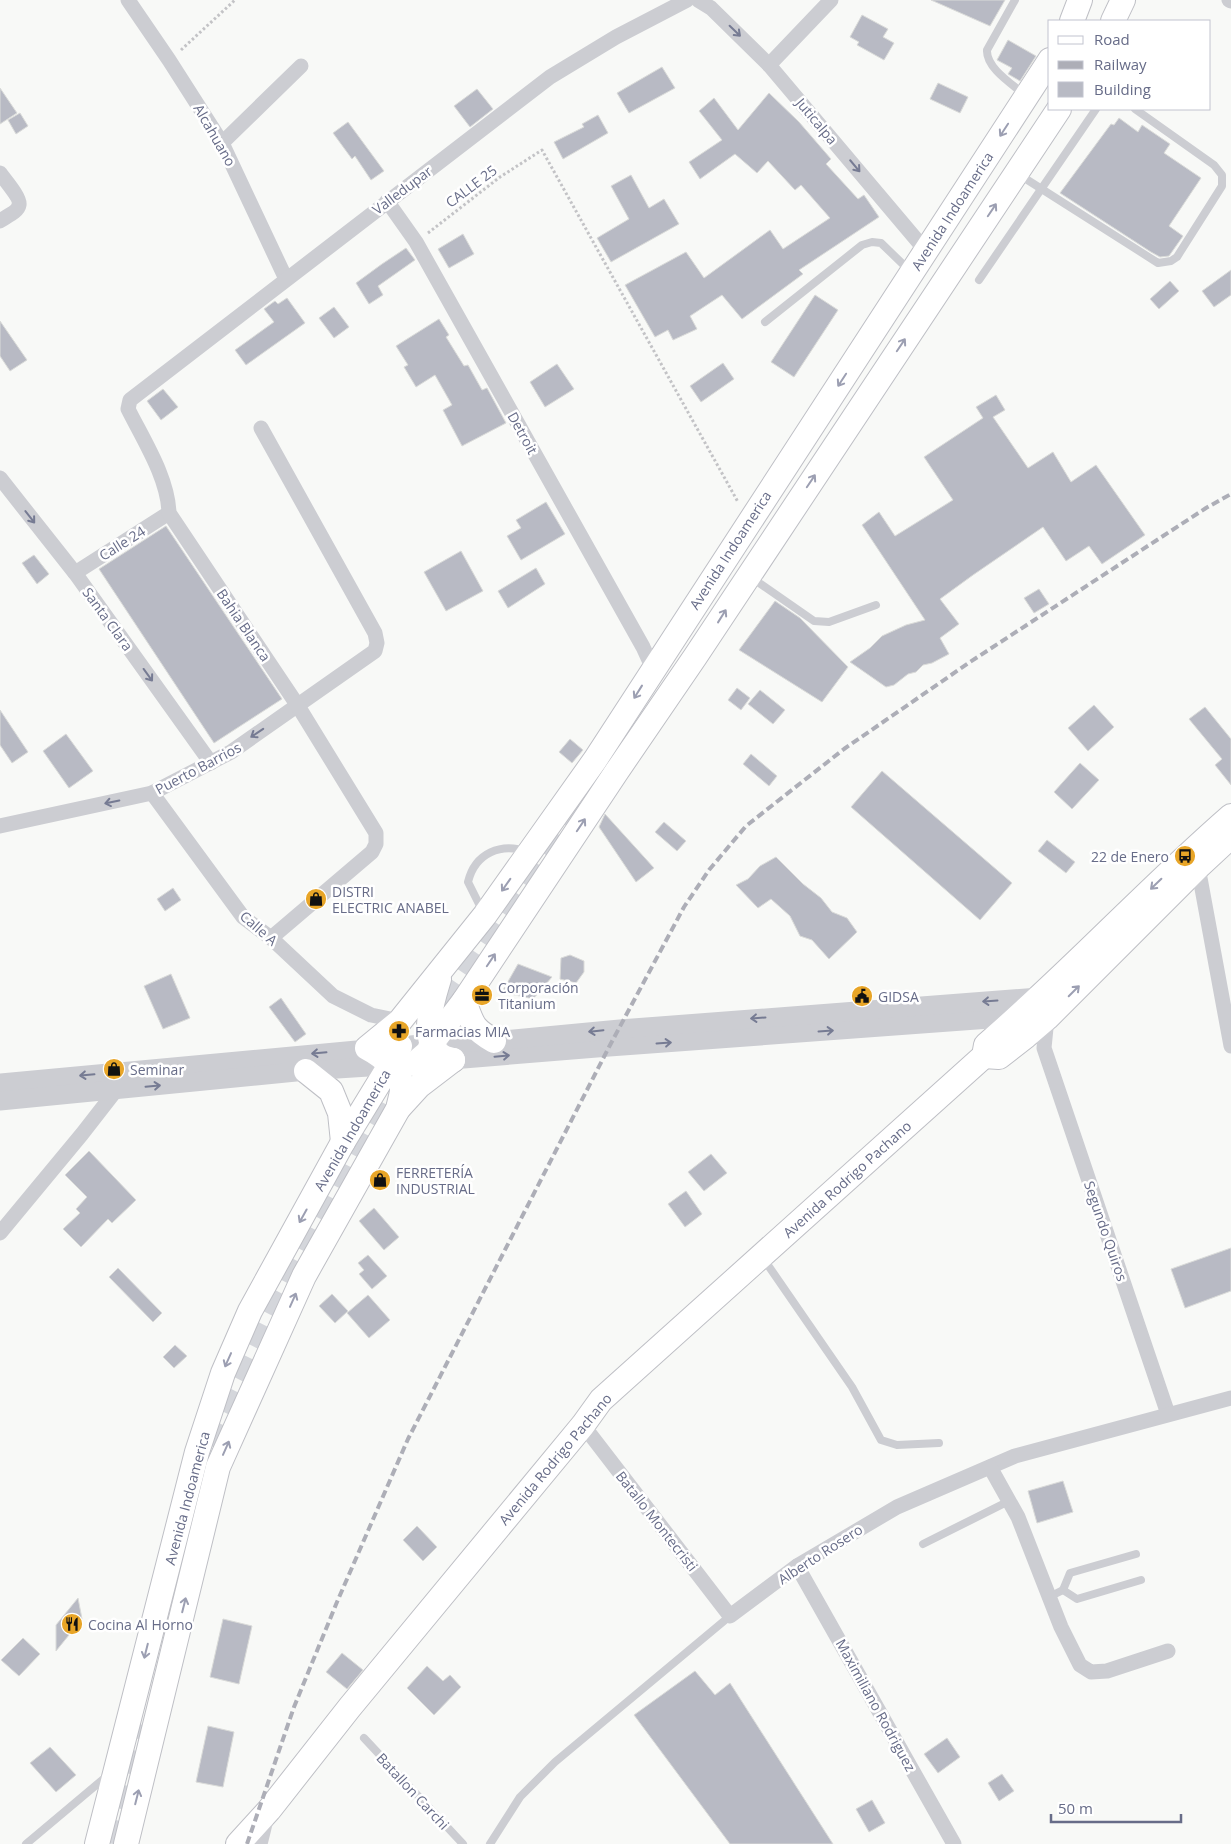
<svg xmlns="http://www.w3.org/2000/svg" width="1231" height="1844" font-family="'Open Sans',sans-serif">
  <style>
    .building { fill: #b8bac4; stroke: #dadbd9 }
    .lines { fill: none; stroke-linecap: round; stroke-linejoin: round }
    .primary-tunnel { stroke: #d4d6db; stroke-width: 24; stroke-dasharray: 24 12; stroke-linecap: butt }
    .primary-casing { stroke: #bebfc5; stroke-width: 26 }
    .path { stroke: #c3c3c6; stroke-width: 3; stroke-dasharray: 2.5 2.5; stroke-linecap: butt }
    .service { stroke: #cccdd2; stroke-width: 8 }
    .minor { stroke: #cccdd2; stroke-width: 15 }
    .tertiary { stroke: #cccdd2; stroke-width: 19 }
    .primary { stroke: #fff; stroke-width: 24 }
    .rail { stroke: #adaeb7; stroke-width: 4; stroke-dasharray: 8 4; stroke-linecap: butt }
    .oneway { stroke: #767b93 }
    .oneway2 { stroke: #9c9fb2 }
    .labels { text-anchor: middle; dominant-baseline: central; stroke-width: 5; stroke-linejoin: round; paint-order: stroke }
    .street-label { font-size: 14px; fill: #676c88; stroke: #fff }
    .poi-label { font-size: 14px; fill: #676c88; stroke: #fff; text-anchor: start }
  </style>
  <rect width="100%" height="100%" fill="#f8f9f7"/>
  <g class="building">
    <polygon points="931,0 1005,0 990,26"/>
    <polygon points="862,15 888,29 883,37 894,43 884,60 857,45 859,42 850,37"/>
    <polygon points="1008,40 1036,56 1020,81 1008,74 1012,68 997,60"/>
    <polygon points="662,67 675,88 629,113 617,93"/>
    <polygon points="938,83 968,97 960,113 930,99"/>
    <polygon points="0,88 17,113 0,124"/>
    <polygon points="477,89 493,109 470,127 454,106"/>
    <polygon points="769,93 799,122 831,159 826,164 858,199 864,195 879,217 799,270 803,274 742,319 722,295 690,316 697,329 673,340 668,330 655,337 625,285 686,252 704,278 770,230 783,249 830,218 801,185 795,190 768,161 757,173 735,154 700,179 689,162 722,140 699,111 714,98 738,130"/>
    <polygon points="20,113 28,126 16,134 8,120"/>
    <polygon points="598,115 608,133 563,159 554,142 584,127 582,124"/>
    <polygon points="1119,118 1138,132 1142,125 1170,144 1164,153 1201,178 1169,226 1183,236 1169,256 1160,257 1151,252 1060,193 1111,124 1114,125"/>
    <polygon points="348,122 384,171 371,180 355,156 352,159 333,133"/>
    <polygon points="631,175 649,208 664,199 679,224 611,262 597,238 629,219 611,186"/>
    <polygon points="463,234 474,254 449,268 438,249"/>
    <polygon points="406,248 415,260 378,286 383,295 369,304 356,283 382,264"/>
    <polygon points="1231,270 1231,295 1214,307 1202,291"/>
    <polygon points="1170,281 1179,291 1159,309 1150,299"/>
    <polygon points="815,295 838,310 794,377 771,362"/>
    <polygon points="287,298 305,323 246,365 235,350 274,322 264,309 275,301 278,304"/>
    <polygon points="334,307 349,327 334,338 319,318"/>
    <polygon points="439,319 449,335 446,337 464,366 468,365 482,390 487,388 506,423 462,446 443,410 452,405 435,375 416,387 404,367 408,365 396,346"/>
    <polygon points="0,321 27,360 10,371 0,356"/>
    <polygon points="723,363 734,379 701,402 690,386"/>
    <polygon points="557,364 574,389 545,407 530,382"/>
    <polygon points="163,389 178,407 161,420 147,401"/>
    <polygon points="996,395 1005,410 993,417 1028,468 1053,452 1071,482 1096,465 1145,535 1102,564 1089,546 1066,561 1043,527 973,575 940,599 959,624 940,638 949,654 932,663 923,665 916,672 908,674 894,685 886,687 850,662 870,648 882,636 906,625 925,620 862,525 879,512 895,536 953,500 924,457 983,418 976,407"/>
    <polygon points="546,502 565,534 521,560 507,536 521,528 516,520"/>
    <polygon points="166,526 282,699 214,743 99,569"/>
    <polygon points="461,551 483,591 446,611 424,572"/>
    <polygon points="34,555 49,574 37,584 22,563"/>
    <polygon points="536,568 545,584 508,608 498,591"/>
    <polygon points="1039,589 1049,604 1034,613 1024,598"/>
    <polygon points="775,601 800,618 848,667 822,702 739,650"/>
    <polygon points="737,688 750,698 741,710 728,700"/>
    <polygon points="760,690 785,710 773,724 748,704"/>
    <polygon points="1094,705 1114,727 1088,751 1068,728"/>
    <polygon points="1205,707 1231,739 1231,785 1215,765 1222,759 1189,719"/>
    <polygon points="0,710 28,752 12,763 0,745"/>
    <polygon points="66,734 93,771 69,788 43,751"/>
    <polygon points="570,739 583,750 572,763 559,752"/>
    <polygon points="751,754 777,776 769,786 743,764"/>
    <polygon points="1080,763 1099,780 1072,809 1054,792"/>
    <polygon points="882,771 1012,883 980,920 851,807"/>
    <polygon points="605,814 654,868 636,882 599,827"/>
    <polygon points="664,822 686,841 677,851 655,832"/>
    <polygon points="1047,840 1075,862 1066,873 1038,851"/>
    <polygon points="776,857 803,884 821,898 832,912 847,918 857,932 829,959 812,940 800,936 790,916 771,899 758,908 736,885 748,879 760,866"/>
    <polygon points="173,888 181,900 165,911 157,899"/>
    <polygon points="570,955 584,961 584,972 576,983 560,979 561,958"/>
    <polygon points="518,964 552,977 533,999 502,992"/>
    <polygon points="171,974 190,1018 163,1029 144,986"/>
    <polygon points="281,998 306,1034 295,1042 269,1007"/>
    <polygon points="89,1151 136,1200 112,1223 108,1219 81,1247 63,1229 80,1213 76,1209 87,1197 65,1175"/>
    <polygon points="711,1154 727,1173 704,1191 688,1172"/>
    <polygon points="686,1191 702,1214 685,1227 668,1204"/>
    <polygon points="374,1208 399,1237 384,1250 359,1221"/>
    <polygon points="1231,1248 1231,1291 1185,1308 1171,1269"/>
    <polygon points="368,1255 387,1276 372,1289 359,1274 364,1270 358,1263"/>
    <polygon points="118,1268 162,1313 153,1322 109,1277"/>
    <polygon points="332,1294 348,1311 335,1323 319,1306"/>
    <polygon points="368,1295 390,1320 369,1338 347,1313"/>
    <polygon points="175,1345 187,1356 174,1368 163,1357"/>
    <polygon points="1063,1481 1073,1512 1037,1523 1028,1491"/>
    <polygon points="417,1526 437,1547 423,1561 403,1540"/>
    <polygon points="78,1598 82,1619 56,1651 56,1625"/>
    <polygon points="223,1619 252,1626 239,1684 210,1677"/>
    <polygon points="23,1638 40,1654 19,1676 1,1660"/>
    <polygon points="342,1653 363,1670 347,1689 326,1672"/>
    <polygon points="427,1666 443,1681 450,1675 461,1687 434,1715 407,1688"/>
    <polygon points="695,1671 715,1695 730,1683 833,1844 730,1844 634,1715"/>
    <polygon points="208,1726 234,1732 223,1787 196,1782"/>
    <polygon points="947,1738 960,1757 938,1773 924,1754"/>
    <polygon points="50,1747 76,1775 56,1792 30,1763"/>
    <polygon points="1002,1774 1014,1791 999,1801 988,1783"/>
    <polygon points="872,1800 885,1823 869,1832 856,1809"/>
  </g>
  <g class="lines">
    <g class="primary-tunnel">
      <polyline points="425,1034 600,774 595,760"/>
      <path d="M 207,1444 C 245,1368 283,1293 322,1218 C 349,1165 376,1112 407,1062"/>
      <polyline points="113,1844 143,1725"/>
    </g>
    <g class="primary-casing">
      <g id="primary">
        <polyline points="1072,21 1080,0"/>
        <polyline points="1113,21 1123,0"/>
        <path d="M 439,979 C 433,999 420,1037 439,1054 C 443,1058 449,1059 453,1060"/>
        <path d="M 464,1001 C 473,1025 472,1028 494,1041"/>
        <polyline points="984,1056 999,1057 1026,1036 1047,1018 1198,867 1226,841"/>
        <polyline points="414,1064 428,1052 432,1043 464,1001 617,771 695,657 1059,109"/>
        <polyline points="306,1071 331,1091 340,1113 343,1142"/>
        <polyline points="398,1109 419,1086 453,1060"/>
        <polyline points="97,1844 197,1452 223,1373 250,1311 343,1142 390,1065 400,1046"/>
        <path d="M 126,1844 L 218,1467 L 304,1276 L 398,1109 C 399,1103 402,1095 402,1089 C 402,1071 382,1056 367,1048 L 400,1021 L 485,915 L 595,760 L 1050,60"/>
        <path d="M 238,1844 L 269,1810 L 350,1707 L 583,1425 L 601,1400 L 984,1056 L 986,1045 C 1071,972 1147,889 1231,816"/>
      </g>
    </g>
    <g class="path">
      <polyline points="181,50 235,0"/>
      <polyline points="428,233 500,177 542,150 738,502"/>
    </g>
    <g class="service">
      <path d="M 1015,0 L 987,50 C 986,68 1012,84 1025,95"/>
      <polyline points="1018,174 1158,263 1171,261 1177,257 1222,186 1222,175 1214,165 1135,109"/>
      <polyline points="979,280 1096,109"/>
      <polyline points="765,322 862,245 872,242 881,243 910,271"/>
      <polyline points="752,578 814,621 829,622 876,605"/>
      <path d="M 483,912 L 468,882 C 475,853 501,842 528,852"/>
      <polyline points="763,1258 852,1387 881,1440 897,1445 939,1443"/>
      <polyline points="923,1544 1009,1501"/>
      <polyline points="1063,1590 1070,1573 1136,1554"/>
      <polyline points="1049,1597 1063,1590 1077,1599 1141,1580"/>
      <polyline points="364,1738 463,1844"/>
      <polyline points="26,1844 107,1776"/>
      <polyline points="490,1844 520,1797 555,1762 730,1616"/>
    </g>
    <g class="minor">
      <polyline points="128,0 169,60 222,143 286,279"/>
      <polyline points="698,0 711,8 769,65 926,251"/>
      <polyline points="1229,0 1231,1"/>
      <polyline points="769,65 831,0"/>
      <polyline points="222,143 301,66"/>
      <path d="M 0,173 C 4,179 21,198 19,205 C 18,212 5,217 0,221"/>
      <polyline points="387,201 416,242 643,647 653,669"/>
      <polyline points="0,478 75,573 211,763"/>
      <polyline points="75,573 169,513"/>
      <polyline points="152,793 243,917 271,938 333,996 371,1015 400,1021"/>
      <polyline points="0,826 152,793 231,752 375,651 377,643 375,633 261,428"/>
      <polyline points="1198,867 1231,1046"/>
      <path d="M 271,938 L 372,852 L 376,844 L 376,833 L 298,706 L 169,513 C 168,478 144,441 128,409 L 130,400 L 550,77 L 616,37 L 687,0"/>
      <polyline points="1047,1018 1044,1048 1168,1414"/>
      <polyline points="0,1233 82,1134 117,1089"/>
      <polyline points="583,1425 730,1616 797,1566 897,1507 1015,1456 1231,1398"/>
      <polyline points="990,1467 1018,1517 1061,1627 1080,1665 1091,1672 1107,1671 1168,1651"/>
      <polyline points="797,1566 954,1844"/>
      <polyline points="260,1844 267,1816"/>
    </g>
    <g class="tertiary">
      <polyline points="439,1061 609,1047 1019,1017 1020,1021"/>
      <polyline points="0,1083 432,1043 494,1041 620,1029 1039,997 1041,1003"/>
      <polyline points="0,1101 306,1071 400,1065"/>
    </g>
    <use href="#primary" class="primary"/>
    <polyline class="rail" points="247,1844 294,1707 337,1602 408,1439 609,1047 684,907 709,870 746,826 844,749 970,662 1206,508 1231,494"/>
  </g>
  <defs><path id="oneway-shaft" d="M-6 0H5M1.5-3L5.5 0L1.5 3" fill="none" stroke-width="1.6" stroke-linecap="round" stroke-linejoin="round" transform="scale(1.25)"/></defs>
  <g class="oneway">
    <use href="#oneway-shaft" transform="translate(735 31) rotate(44)"/>
    <use href="#oneway-shaft" transform="translate(855 166) rotate(50)"/>
    <use href="#oneway-shaft" transform="translate(30 517) rotate(52)"/>
    <use href="#oneway-shaft" transform="translate(148 675) rotate(54)"/>
    <use href="#oneway-shaft" transform="translate(257 733) rotate(146)"/>
    <use href="#oneway-shaft" transform="translate(112 802) rotate(168)"/>
    <use href="#oneway-shaft" transform="translate(990 1001) rotate(176)"/>
    <use href="#oneway-shaft" transform="translate(758 1018) rotate(176)"/>
    <use href="#oneway-shaft" transform="translate(596 1031) rotate(174)"/>
    <use href="#oneway-shaft" transform="translate(826 1031) rotate(-4)"/>
    <use href="#oneway-shaft" transform="translate(664 1043) rotate(-4)"/>
    <use href="#oneway-shaft" transform="translate(319 1053) rotate(175)"/>
    <use href="#oneway-shaft" transform="translate(502 1056) rotate(-5)"/>
    <use href="#oneway-shaft" transform="translate(87 1075) rotate(175)"/>
    <use href="#oneway-shaft" transform="translate(153 1086) rotate(-5)"/>
  </g>
  <g class="oneway2">
    <use href="#oneway-shaft" transform="translate(1004 130) rotate(123)"/>
    <use href="#oneway-shaft" transform="translate(992 210) rotate(-56)"/>
    <use href="#oneway-shaft" transform="translate(901 345) rotate(-56)"/>
    <use href="#oneway-shaft" transform="translate(842 380) rotate(123)"/>
    <use href="#oneway-shaft" transform="translate(811 481) rotate(-56)"/>
    <use href="#oneway-shaft" transform="translate(722 616) rotate(-58)"/>
    <use href="#oneway-shaft" transform="translate(638 692) rotate(122)"/>
    <use href="#oneway-shaft" transform="translate(581 825) rotate(-56)"/>
    <use href="#oneway-shaft" transform="translate(1156 884) rotate(136)"/>
    <use href="#oneway-shaft" transform="translate(506 885) rotate(125)"/>
    <use href="#oneway-shaft" transform="translate(491 960) rotate(-56)"/>
    <use href="#oneway-shaft" transform="translate(1074 991) rotate(-45)"/>
    <use href="#oneway-shaft" transform="translate(303 1216) rotate(119)"/>
    <use href="#oneway-shaft" transform="translate(293 1300) rotate(-66)"/>
    <use href="#oneway-shaft" transform="translate(228 1360) rotate(114)"/>
    <use href="#oneway-shaft" transform="translate(226 1448) rotate(-66)"/>
    <use href="#oneway-shaft" transform="translate(184 1605) rotate(-76)"/>
    <use href="#oneway-shaft" transform="translate(146 1651) rotate(104)"/>
    <use href="#oneway-shaft" transform="translate(137 1797) rotate(-76)"/>
  </g>
  <defs>
    <g id="bus-disc" transform="scale(1.125)"><circle r="9.5" fill="#e8a527" stroke="#fff"/><path d="M-5-6H5V4H4V6H2V4H-2V6H-4V4H-5ZM-3.5-4V0h7V-4ZM-3.5 1.2v1.5H-2V1.2ZM2 1.2v1.5H3.5V1.2Z" fill="#111"/></g>
    <g id="shop-disc" transform="scale(1.125)"><circle r="9.5" fill="#e8a527" stroke="#fff"/><path d="M-5-2.5h2.3a2.7 3.5 0 0 1 5.4 0H5L5.5 6h-11ZM-1.5-2.5h3a1.5 2.3 0 0 0-3 0Z" fill="#111"/></g>
    <g id="office-disc" transform="scale(1.125)"><circle r="9.5" fill="#e8a527" stroke="#fff"/><path d="M-6-3h4V-5.5h4V-3h4V5H-6ZM-1-4.5V-3h2v-1.5ZM-6 0V1H6V0Z" fill="#111"/></g>
    <g id="civic-disc" transform="scale(1.125)"><circle r="9.5" fill="#e8a527" stroke="#fff"/><path d="M-.6-6.5H3V-4.5H.6V-3L4-1V1h2V6H-6V1h2V-1L-.6-3ZM-1.2 2.5V6h2.4V2.5Z" fill="#111"/></g>
    <g id="pharmacy-disc" transform="scale(1.125)"><circle r="9.5" fill="#e8a527" stroke="#fff"/><path d="M-2-6h4v4h4v4h-4v4h-4v-4h-4v-4h4Z" fill="#111"/></g>
    <g id="restaurant-disc" transform="scale(1.125)"><circle r="9.5" fill="#e8a527" stroke="#fff"/><path d="M-5-6h1v4h1v-4h1v4h1v-4h1v5L-1.5 .5V6h-2V.5L-5-1ZM5-6V6H3V1.5H1.5Q1.5-4 5-6Z" fill="#111"/></g>
  </defs>
  <g fill-rule="evenodd">
    <use href="#bus-disc" x="1185" y="856"/>
    <use href="#shop-disc" x="316" y="899"/>
    <use href="#office-disc" x="482" y="995"/>
    <use href="#civic-disc" x="862" y="996"/>
    <use href="#pharmacy-disc" x="399" y="1031"/>
    <use href="#shop-disc" x="114" y="1069"/>
    <use href="#shop-disc" x="380" y="1180"/>
    <use href="#restaurant-disc" x="72" y="1624"/>
  </g>
  <g class="labels">
    <g class="street-label">
      <text transform="translate(817 121) rotate(50)">Juticalpa</text>
      <text transform="translate(215 135) rotate(60)">Alcahuano</text>
      <text transform="translate(471 186) rotate(-37)">CALLE 25</text>
      <text transform="translate(402 190) rotate(-37)">Valledupar</text>
      <text transform="translate(952 211) rotate(-57)">Avenida Indoamerica</text>
      <text transform="translate(523 433) rotate(61)">Detroit</text>
      <text transform="translate(122 543) rotate(-32)">Calle 24</text>
      <text transform="translate(730 550) rotate(-57)">Avenida Indoamerica</text>
      <text transform="translate(108 619) rotate(54)">Santa Clara</text>
      <text transform="translate(244 625) rotate(56)">Bahia Blanca</text>
      <text transform="translate(198 768) rotate(-28)">Puerto Barrios</text>
      <text transform="translate(259 928) rotate(41)">Calle A</text>
      <text transform="translate(352 1130) rotate(-60)">Avenida Indoamerica</text>
      <text transform="translate(847 1179) rotate(-42)">Avenida Rodrigo Pachano</text>
      <text transform="translate(1106 1231) rotate(71)">Segundo Quiros</text>
      <text transform="translate(555 1459) rotate(-50)">Avenida Rodrigo Pachano</text>
      <text transform="translate(187 1498) rotate(-75)">Avenida Indoamerica</text>
      <text transform="translate(657 1521) rotate(52)">Batallo Montecristi</text>
      <text transform="translate(820 1554) rotate(-33)">Alberto Rosero</text>
      <text transform="translate(876 1705) rotate(61)">Maximiliano Rodriguez</text>
      <text transform="translate(413 1791) rotate(47)">Batallon Carchi</text>
    </g>
    <g class="poi-label">
      <text x="1169" y="856" text-anchor="end">22 de Enero</text>
      <text x="332" y="891">DISTRI<tspan x="332" dy="16">ELECTRIC ANABEL</tspan></text>
      <text x="498" y="987">Corporación<tspan x="498" dy="16">Titanium</tspan></text>
      <text x="878" y="996">GIDSA</text>
      <text x="415" y="1031">Farmacias MIA</text>
      <text x="130" y="1069">Seminar</text>
      <text x="396" y="1172">FERRETERÍA<tspan x="396" dy="16">INDUSTRIAL</tspan></text>
      <text x="88" y="1624">Cocina Al Horno</text>
    </g>
  </g>
  <rect x="1048" y="20" width="162" height="90" fill="#ffffff" stroke="#c2c4cf"/>
  <rect x="1058" y="36" width="25" height="8" fill="#ffffff" stroke="#c2c4cf"/>
  <text x="1094" y="45" font-size="15" fill="#676c88">Road</text>
  <rect x="1058" y="61" width="25" height="8" fill="#adaeb7" stroke="#c2c4cf"/>
  <text x="1094" y="70" font-size="15" fill="#676c88">Railway</text>
  <rect x="1058" y="82" width="25" height="15" fill="#b8bac4" stroke="#c2c4cf"/>
  <text x="1094" y="95" font-size="15" fill="#676c88">Building</text>
  <path d="M1051 1814v8h130v-8" fill="none" stroke="#676c88" stroke-width="2.5"/>
  <text x="1058" y="1814" font-size="15" fill="#676c88" stroke="#ffffff" stroke-width="4" paint-order="stroke">50 m</text>
</svg>
